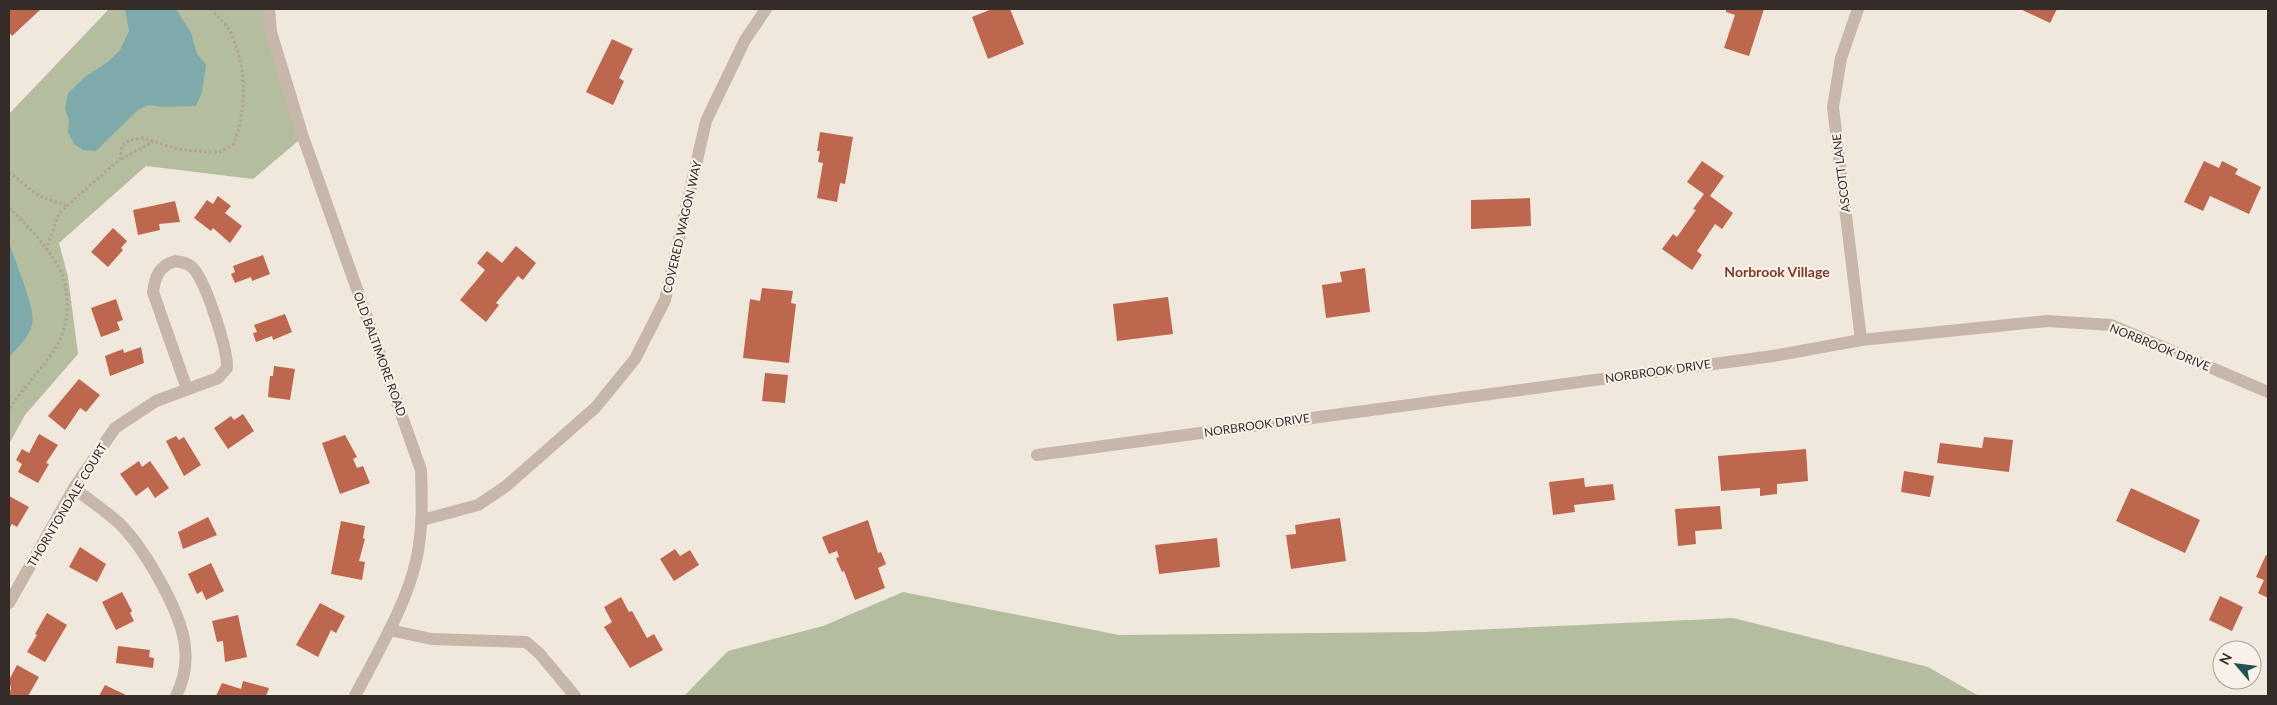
<svg xmlns="http://www.w3.org/2000/svg" width="2277" height="705" font-family="Lato,sans-serif">
  <style>
    .green { fill: #b4be9e }
    .water { fill: #7eaaab }
    .building { fill: #bd674e }
    .lines { fill: none; stroke-linecap: round; stroke-linejoin: round }
    .path { stroke: #b3a194; stroke-width: 3; stroke-dasharray: 2.5 2.5; stroke-linecap: butt }
    .minor { stroke: #c7b7aa; stroke-width: 12 }
    .labels { text-anchor: middle; dominant-baseline: central; stroke-width: 4.5; stroke-linejoin: round; paint-order: stroke }
    .street-label { font-size: 12px; fill: #352c29; stroke: #f8f1e9 }
    .neighbourhood-label { font-size: 14px; font-weight: bold; fill: #7e3a28; stroke: #f8f1e9 }
  </style>
  <rect width="100%" height="100%" fill="#f0e7dd"/>
  <g class="green">
    <polygon points="109,9 269,9 303,137 253,179 146,166 59,243 68,277 78,354 25,415 9,444 9,114"/>
    <polygon points="903,592 1119,635 1425,632 1733,618 1928,667 1979,696 684,696 728,651 823,626"/>
  </g>
  <g class="water">
    <polygon points="125,9 176,9 191,33 197,54 206,65 202,92 196,106 164,107 148,105 138,110 96,151 83,150 74,144 68,132 69,120 65,109 68,93 85,77 109,61 120,50 129,31"/>
    <path d="M 9,242 C 14,260 37,310 32,325 C 29,338 17,348 9,357 Z"/>
  </g>
  <g class="building">
    <polygon points="9,9 41,9 12,36 9,32"/>
    <polygon points="992,9 1010,9 1024,44 988,59 972,17"/>
    <polygon points="1726,9 1764,9 1749,56 1724,48 1735,15 1726,12"/>
    <polygon points="2020,9 2057,9 2050,23"/>
    <polygon points="612,39 633,49 619,78 624,81 613,105 586,92"/>
    <polygon points="820,132 853,137 845,184 840,183 837,202 817,198 823,163 818,162 820,151 817,151"/>
    <polygon points="1702,161 1724,176 1710,196 1733,213 1722,229 1715,224 1697,251 1702,255 1692,270 1662,249 1673,234 1677,237 1696,210 1693,209 1704,194 1687,182"/>
    <polygon points="2204,161 2219,168 2222,161 2238,169 2235,174 2261,187 2249,214 2210,196 2203,211 2184,202"/>
    <polygon points="218,196 231,206 225,213 242,226 230,243 213,228 211,231 194,218 207,200 213,204"/>
    <polygon points="1530,198 1531,226 1471,229 1471,200"/>
    <polygon points="175,201 180,222 159,224 160,230 138,235 133,210"/>
    <polygon points="113,228 127,241 121,248 123,250 108,267 91,252"/>
    <polygon points="516,246 536,263 523,280 518,276 496,303 499,305 486,322 460,300 485,270 477,263 487,251 502,263"/>
    <polygon points="263,255 270,274 252,281 251,277 235,283 231,274 235,272 233,266"/>
    <polygon points="1365,268 1370,312 1326,318 1322,285 1342,282 1340,272"/>
    <polygon points="762,288 793,291 791,303 796,304 789,363 743,358 750,299 760,301"/>
    <polygon points="1168,297 1173,334 1117,341 1113,304"/>
    <polygon points="116,299 123,320 117,322 120,330 101,337 91,308"/>
    <polygon points="285,314 292,332 273,340 272,336 256,342 253,333 257,332 254,325"/>
    <polygon points="141,347 144,363 110,376 105,356 123,349 124,353"/>
    <polygon points="274,366 295,369 290,400 268,397 270,376 273,376"/>
    <polygon points="765,373 788,375 785,403 762,401"/>
    <polygon points="79,379 100,395 86,412 80,408 65,430 48,416"/>
    <polygon points="243,414 254,431 228,449 214,428 231,416 234,420"/>
    <polygon points="39,434 58,445 46,463 49,464 38,483 18,472 22,464 16,460 22,449 29,453"/>
    <polygon points="345,435 357,457 353,459 357,468 363,466 370,483 340,494 322,443"/>
    <polygon points="176,436 179,440 184,437 201,465 184,476 166,441"/>
    <polygon points="1984,437 2013,440 2009,472 1937,463 1940,443 1982,448"/>
    <polygon points="1806,449 1808,481 1777,484 1777,494 1760,496 1760,488 1721,491 1718,456"/>
    <polygon points="139,461 142,467 150,461 169,488 155,498 148,487 136,496 120,474"/>
    <polygon points="1904,471 1934,476 1930,497 1901,492"/>
    <polygon points="1584,478 1585,487 1613,484 1615,500 1574,505 1575,512 1553,515 1549,482"/>
    <polygon points="2131,488 2200,520 2185,553 2116,521"/>
    <polygon points="9,496 29,507 17,527 12,524 9,529"/>
    <polygon points="1720,506 1722,529 1695,531 1696,544 1678,546 1675,509"/>
    <polygon points="208,517 217,535 183,549 178,532"/>
    <polygon points="1340,518 1346,561 1291,569 1286,535 1296,534 1295,525"/>
    <polygon points="868,520 878,553 881,552 886,564 878,568 885,588 855,600 844,571 842,572 836,558 839,557 837,551 829,554 822,537"/>
    <polygon points="341,521 365,526 363,538 365,539 359,561 365,562 362,580 331,574"/>
    <polygon points="1217,538 1220,567 1159,574 1155,545"/>
    <polygon points="80,547 106,564 97,582 69,567"/>
    <polygon points="675,549 680,556 690,550 699,565 674,581 660,559"/>
    <polygon points="2266,555 2268,556 2268,598 2258,593 2264,580 2256,577"/>
    <polygon points="211,563 224,591 206,600 202,591 197,594 188,574"/>
    <polygon points="122,592 132,611 130,613 134,621 116,630 102,602"/>
    <polygon points="2220,596 2243,607 2232,631 2209,620"/>
    <polygon points="621,597 629,612 632,611 647,638 654,634 663,650 630,668 604,627 612,622 604,607"/>
    <polygon points="320,603 345,616 336,633 331,630 318,657 296,645"/>
    <polygon points="47,613 67,625 45,662 27,652 37,635 35,634"/>
    <polygon points="238,615 247,657 225,662 223,641 217,642 212,621"/>
    <polygon points="118,646 150,650 149,657 154,658 153,668 116,663"/>
    <polygon points="17,665 39,677 28,696 9,696 11,688 9,680"/>
    <polygon points="243,681 269,688 266,696 216,696 222,683 241,689"/>
    <polygon points="105,685 128,696 99,696"/>
  </g>
  <g class="lines">
    <g class="path">
      <polyline points="121,159 153,142"/>
      <polyline points="9,172 39,196 67,206"/>
      <path d="M 9,208 C 26,223 55,255 63,277 C 70,296 68,327 58,344 C 44,367 24,387 9,409"/>
      <path d="M 46,250 L 59,213 L 120,159 L 122,146 L 130,140 L 143,138 L 177,149 L 206,152 L 220,152 L 234,144 C 247,108 247,68 231,33 C 227,24 217,17 211,9"/>
    </g>
    <g class="minor">
      <path d="M 269,9 L 271,32 L 303,137 L 421,470 C 422,500 423,531 416,561 C 406,606 376,655 355,696"/>
      <polyline points="1858,9 1841,58 1833,107 1861,340"/>
      <polyline points="1037,455 1773,356 1861,340 2047,321 2111,325 2268,392"/>
      <path d="M 74,488 C 89,500 106,511 120,524 C 144,548 183,614 185,648 C 187,664 183,682 176,696"/>
      <polyline points="422,520 478,505 505,487 595,408 635,359 665,300 706,121 745,40 766,9"/>
      <path d="M 9,603 L 74,488 L 115,428 L 156,401 L 218,378 L 227,368 C 228,350 206,282 193,268 C 188,263 182,262 175,261 C 159,266 155,277 153,292 L 187,389"/>
      <polyline points="389,630 432,639 526,642 539,653 575,696"/>
    </g>
  </g>
  <g class="labels">
    <g class="street-label">
      <text transform="translate(1841 173) rotate(-97)">ASCOTT LANE</text>
      <text transform="translate(682 227) rotate(-77)">COVERED WAGON WAY</text>
      <text transform="translate(2160 347) rotate(22)">NORBROOK DRIVE</text>
      <text transform="translate(380 354) rotate(70)">OLD BALTIMORE ROAD</text>
      <text transform="translate(1658 371) rotate(-8)">NORBROOK DRIVE</text>
      <text transform="translate(1257 425) rotate(-8)">NORBROOK DRIVE</text>
      <text transform="translate(67 505) rotate(-59)">THORNTONDALE COURT</text>
    </g>
    <g class="neighbourhood-label">
      <text x="1777" y="271">Norbrook Village</text>
    </g>
  </g>
  <rect width="2277" height="705" fill="none" stroke="#352c29" stroke-width="20"/>
  <g transform="translate(2237 665) rotate(298)"><circle r="24" fill="#f8f1e9" stroke="#aaa29c"/>
  <path d="M0-4L9 19L0 12L-9 19Z" fill="#215254"/>
  <text y="-8" font-size="14" font-weight="bold" text-anchor="middle" fill="#352c29">N</text>
  </g>
</svg>
